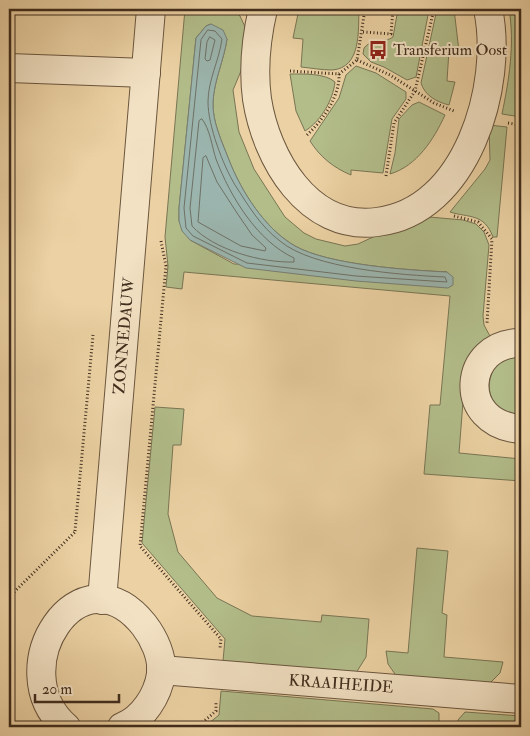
<svg xmlns="http://www.w3.org/2000/svg" width="530" height="736" font-family="'IM FELL Double Pica',serif">
  <style>
    .green { fill: #b2bd8a; stroke: #797554; fill-rule: evenodd }
    .water { fill: #9bb5ae; stroke: #777f74 }
    .lines { fill: none; stroke-linecap: round; stroke-linejoin: round }
    .shore { stroke: #6e7166; stroke-width: 1 }
    .minor-casing { stroke: #6b563e; stroke-width: 30 }
    .path { stroke: #402d1d; stroke-width: 3; stroke-dasharray: 1 2.5; stroke-linecap: butt }
    .minor { stroke: #f2e1c3; stroke-width: 28 }
    .labels { text-anchor: middle; dominant-baseline: central; stroke-width: 4; stroke-linejoin: round; paint-order: stroke }
    .poi-label { font-size: 16px; fill: #402d1d; stroke: #f2e1c3; text-anchor: start }
    .street-label { font-size: 16px; fill: #402d1d; stroke: #f2e1c3 }
  </style>
  <rect width="100%" height="100%" fill="#ebd1a3"/>
  <filter id="stains"><feTurbulence type="fractalNoise" baseFrequency=".004" numOctaves="4"/><feColorMatrix values="0 0 0 0 .2 0 0 0 0 .09 0 0 0 0 .02 0 0 0 .5 -.17"/></filter>
  <radialGradient id="worn" r=".72"><stop offset=".6" stop-color="#630" stop-opacity="0"/><stop offset="1" stop-color="#630" stop-opacity=".3"/></radialGradient>
  <g class="green">
    <path d="M 185,9 L 232,9 L 240,16 L 246,29 L 246,59 L 233,90 L 239,132 L 254,169 L 285,217 L 304,233 L 316,239 L 345,246 L 358,244 L 418,216 L 463,220 L 476,224 L 484,232 L 489,245 L 483,316 L 484,325 L 491,338 L 465,376 L 459,453 L 521,459 L 521,481 L 424,474 L 430,405 L 440,405 L 450,296 L 184,272 L 182,289 L 166,287 L 168,266 L 165,237 ZM 211,24 L 227,39 C 224,60 214,80 213,102 C 212,121 222,142 229,160 C 241,191 265,229 295,246 C 329,265 407,270 447,272 L 234,264 L 190,240 L 179,221 L 179,208 L 196,38 L 206,26 Z"/>
    <path d="M 299,9 L 359,9 C 358,29 362,68 332,70 C 322,70 311,68 301,67 L 303,39 L 293,38 Z"/>
    <path d="M 398,9 L 429,10 L 416,77 L 407,80 L 384,67 L 371,62 L 363,54 L 364,48 C 375,36 383,44 393,37 Z"/>
    <path d="M 437,9 L 454,9 L 459,51 L 449,50 L 447,81 L 455,82 L 449,105 C 437,102 425,96 421,83 Z"/>
    <path d="M 509,9 L 521,9 L 521,117 L 502,114 C 509,80 515,44 509,9 Z"/>
    <path d="M 356,66 L 376,73 L 406,92 L 406,99 L 392,119 L 383,173 L 351,170 L 351,175 C 334,168 320,157 310,141 L 339,98 L 346,75 Z"/>
    <path d="M 290,74 C 303,74 325,73 335,82 C 333,100 321,121 305,131 L 296,111 Z"/>
    <path d="M 419,102 L 445,115 C 434,139 417,166 390,174 L 395,153 L 399,119 L 412,105 Z"/>
    <path d="M 489,125 L 507,127 L 497,237 L 493,237 C 484,213 469,218 450,212 L 485,169 L 490,160 Z"/>
    <path d="M 521,357 L 521,395 L 519,396 L 517,416 C 477,412 482,353 521,357 Z"/>
    <polygon points="155,407 184,409 181,445 173,445 168,514 178,552 217,598 252,616 321,622 322,615 369,619 366,657 356,673 223,661 225,639 142,543"/>
    <polygon points="417,548 448,551 442,613 447,615 444,657 503,662 500,673 490,683 397,677 388,664 386,651 408,653"/>
    <polygon points="221,691 433,709 439,713 439,727 306,727 235,721 235,727 204,727 219,715"/>
    <polygon points="465,712 521,716 521,727 457,727 458,720"/>
  </g>
  <path class="water" d="M 211,24 L 223,30 L 227,39 C 224,60 214,80 213,102 C 212,121 222,142 229,160 C 241,191 265,229 295,246 C 329,265 407,270 447,272 L 453,277 L 453,285 L 448,288 L 356,281 L 246,268 L 190,240 L 182,231 L 179,221 L 179,208 L 196,38 L 206,26 Z"/>
  <g class="lines">
    <g class="shore">
      <path d="M 208,30 L 215,31 L 222,39 C 219,61 208,80 208,102 C 208,126 223,165 235,185 C 248,205 260,226 280,241 C 313,269 402,275 445,277 L 447,282 L 356,276 L 247,263 L 193,236 L 186,228 L 184,208 L 201,40 Z"/>
      <polygon points="210,37 215,40 210,60 207,61 205,59 207,42"/>
      <path d="M 202,119 C 210,129 212,147 216,159 C 230,196 257,241 294,258 L 294,262 C 262,263 214,250 192,226 L 190,208 L 199,121 Z"/>
      <polygon points="206,156 217,182 237,213 252,235 266,248 265,251 241,246 198,222 203,158"/>
    </g>
    <g class="minor-casing">
      <g id="minor">
        <path d="M 263,9 C 256,39 253,69 257,99 C 266,158 308,231 377,222 C 467,212 504,85 488,9"/>
        <polyline points="9,68 146,73"/>
        <path d="M 521,343 C 463,342 455,424 521,429"/>
        <polyline points="102,600 151,9"/>
        <polyline points="161,670 521,699"/>
        <path d="M 66,727 C 0,670 80,545 144,625 C 154,638 163,657 161,674 C 158,695 143,719 122,727"/>
      </g>
    </g>
    <g class="path">
      <polyline points="363,32 391,34 393,9"/>
      <polyline points="357,60 390,75 434,103 454,111"/>
      <polyline points="290,71 339,74 357,60 365,9"/>
      <polyline points="508,123 521,125"/>
      <path d="M 307,135 C 323,120 340,96 339,74"/>
      <polyline points="386,176 394,123 415,91 434,9"/>
      <polyline points="454,216 478,222 492,239 487,323"/>
      <polyline points="161,241 166,266 140,546 221,639 220,648"/>
      <polyline points="75,531 93,335"/>
      <polyline points="9,597 76,531"/>
      <polyline points="197,727 216,711 216,702"/>
    </g>
    <use href="#minor" class="minor"/>
  </g>
  <defs>
    <g id="bus-bare" transform="scale(1.5)"><path d="M-5-6H5V4H4V6H2V4H-2V6H-4V4H-5ZM-3.5-4V0h7V-4ZM-3.5 1.2v1.5H-2V1.2ZM2 1.2v1.5H3.5V1.2Z" fill="#8f2418" stroke="#f2e1c3" stroke-width="2.5" paint-order="stroke"/></g>
  </defs>
  <g fill-rule="evenodd">
    <use href="#bus-bare" x="378" y="50"/>
  </g>
  <g class="labels">
    <g class="poi-label">
      <text x="393" y="50">Transferium Oost</text>
    </g>
    <g class="street-label">
      <text transform="translate(124 336) rotate(-85)">ZONNEDAUW</text>
      <text transform="translate(341 684) rotate(4)">KRAAIHEIDE</text>
    </g>
  </g>
  <rect width="530" height="736" fill="none" stroke="#ebd1a3" stroke-width="30"/>
  <rect x="10" y="10" width="510" height="716" fill="none" stroke="#402d1d" stroke-width="2.5"/>
  <rect x="15" y="15" width="500" height="706" fill="none" stroke="#402d1d"/>
  <path d="M35 694v8h84v-8" fill="none" stroke="#402d1d" stroke-width="2.5"/>
  <text x="42" y="694" font-size="15" fill="#402d1d" stroke="#f2e1c3" stroke-width="4" paint-order="stroke">20 m</text>
  <rect width="100%" height="100%" filter="url(#stains)"/>
  <rect width="100%" height="100%" fill="url(#worn)"/>
</svg>
